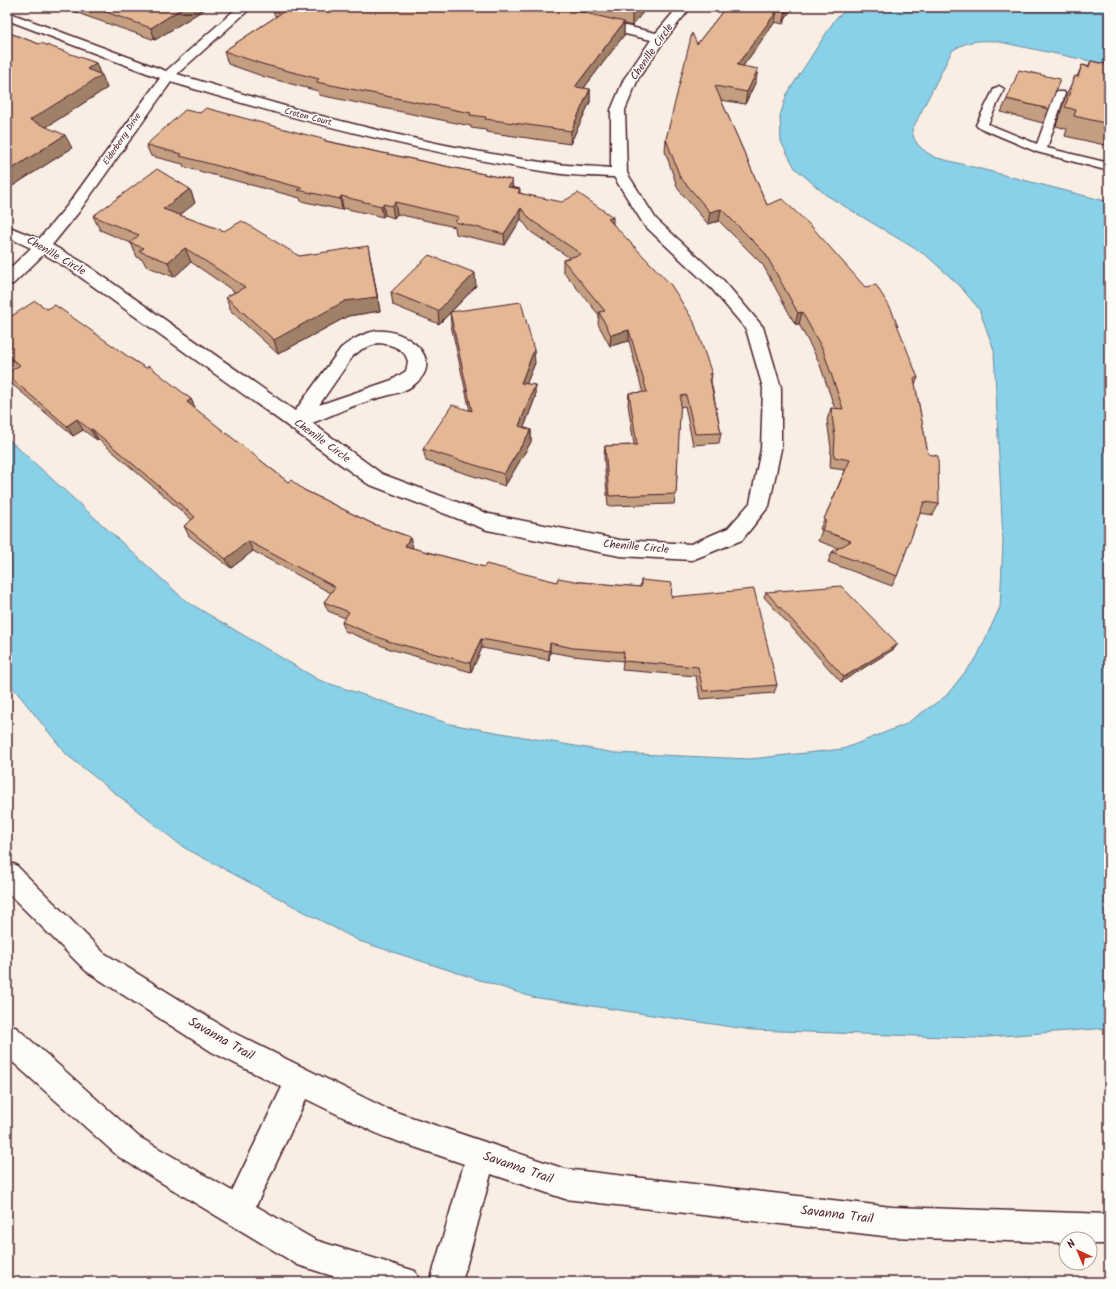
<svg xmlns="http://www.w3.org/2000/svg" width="1116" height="1289" font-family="Kalam,sans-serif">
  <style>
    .water { fill: #88d1e9; stroke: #6f8a9d }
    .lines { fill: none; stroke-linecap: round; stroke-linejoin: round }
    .service-casing { stroke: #4a1f2b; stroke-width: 3 }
    .minor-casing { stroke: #4a1f2b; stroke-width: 3 }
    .service { fill: #fdfcf7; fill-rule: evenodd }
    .minor { fill: #fdfcf7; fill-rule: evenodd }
    .wall { fill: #c49e80; stroke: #4a1f2b }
    .shaded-wall { fill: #a08168; stroke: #4a1f2b }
    .building { fill: #e4b895; stroke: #4a1f2b }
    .labels { text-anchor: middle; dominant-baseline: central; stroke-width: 3; stroke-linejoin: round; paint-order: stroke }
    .far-street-label { font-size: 9px; fill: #4a1f2b; stroke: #fdfcf7 }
    .street-label { font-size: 11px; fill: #4a1f2b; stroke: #fdfcf7 }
    .near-street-label { font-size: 13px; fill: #4a1f2b; stroke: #fdfcf7 }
  </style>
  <rect width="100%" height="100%" fill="#f8eee3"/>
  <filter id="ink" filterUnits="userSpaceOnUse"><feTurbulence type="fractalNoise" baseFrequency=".025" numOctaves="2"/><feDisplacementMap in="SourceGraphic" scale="8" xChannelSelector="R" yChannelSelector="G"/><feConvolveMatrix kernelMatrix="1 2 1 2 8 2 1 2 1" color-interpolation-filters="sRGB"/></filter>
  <g filter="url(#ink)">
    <path class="water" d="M 851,7 L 1109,7 L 1109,65 L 995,41 C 978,40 966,41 952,51 L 912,130 C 914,145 922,149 934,157 L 1109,202 L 1109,1028 L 974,1038 L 752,1030 L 532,997 L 359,941 L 183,847 L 67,755 L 7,680 L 7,438 L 186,601 L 319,680 L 450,724 L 615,753 L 750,759 L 843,749 L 904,725 L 946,696 L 977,657 L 1000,607 L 1003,542 L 994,350 L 979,309 L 959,285 L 927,256 L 826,195 L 795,168 L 781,142 L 780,116 L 787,94 L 836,18 Z"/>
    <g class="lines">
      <g class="service-casing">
        <polygon id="service" points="999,86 1004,89 988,124 1037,144 1055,94 1056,92 1064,92 1065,94 1047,148 1109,163 1109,171 1037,152 978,127 976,125 994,89"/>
      </g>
      <g class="minor-casing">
        <g id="minor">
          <path d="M 238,7 L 252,7 L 177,74 C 299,112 422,145 548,163 C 569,166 590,166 611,168 L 611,110 L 624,79 L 651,40 L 591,26 L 589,23 L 596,19 L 656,33 L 678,7 L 691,7 L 664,41 L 638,79 L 625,110 L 627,173 L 656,219 L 724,281 L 763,327 L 781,388 L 781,449 L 769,506 L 742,540 L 692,560 L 620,556 L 487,530 L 368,484 L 72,271 L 44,254 L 13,284 L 7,285 L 7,271 L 31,248 L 7,237 L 7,226 L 39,239 L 67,206 L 160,78 L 7,20 L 7,12 L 166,71 ZM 171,82 C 295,120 420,152 548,172 C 569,176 592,176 614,177 L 644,225 L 712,289 L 746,329 L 763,388 L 761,449 L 750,503 L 728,528 L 691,544 L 620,540 L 489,514 L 382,474 L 312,423 C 333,415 353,405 375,399 C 388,395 404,393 415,384 C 447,359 404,327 376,331 C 364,333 351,340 341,348 L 295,411 L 84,263 L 52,245 L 78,213 ZM 378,343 C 391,344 406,349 408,362 L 406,371 L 392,380 L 319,405 L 353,356 L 362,349 Z"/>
          <polygon points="7,862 16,865 104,953 232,1032 387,1109 565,1169 892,1207 1109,1214 1109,1244 1090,1244 1090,1239 1066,1239 1066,1243 892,1237 565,1199 491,1174 462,1282 430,1282 464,1164 382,1136 306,1099 256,1206 315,1240 415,1271 420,1282 351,1282 298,1265 119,1157 7,1057 7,1024 17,1028 139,1137 232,1191 282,1087 212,1052 86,971 7,892"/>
        </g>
      </g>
      <use href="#service" class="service"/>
      <use href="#minor" class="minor"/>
    </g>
    <g class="wall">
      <polygon points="65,7 202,7 203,10 155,40 83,15"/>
      <polygon points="272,7 647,7 632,26 624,24 624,35 584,88 590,89 590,102 570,144 486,132 486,130 471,128 471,126 319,95 318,91 265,77 228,64 224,51 277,16 274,15"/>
      <polygon points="726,7 792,7 783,24 775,22 743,66 756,81 745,104 721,100 767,205 918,378 915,384 928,454 939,504 933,515 920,513 897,576 892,586 828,562 832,552 838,548 818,541 822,530 820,529 845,470 830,468 831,448 827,420 831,408 835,409 819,362 799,324 795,324 763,265 719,221 708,224 678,189 665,151 666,139 697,44"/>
      <polygon points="7,32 39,44 96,63 100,74 107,88 46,127 72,148 11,187 7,185"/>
      <polygon points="1091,61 1109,65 1109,146 1065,136 1067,129 1056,126 1066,95 1075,76 1077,77 1082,65 1088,66"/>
      <polygon points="1007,99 1049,109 1043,123 1001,112"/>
      <polygon points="200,113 326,141 512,180 512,187 520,189 520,193 613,224 712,374 711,381 721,433 719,443 693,445 685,406 680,407 676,494 674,504 608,506 604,457 605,446 634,445 628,404 629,393 643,393 629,341 610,346 598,324 599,315 563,271 563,260 570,258 531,232 521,219 505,245 456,234 455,227 397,214 394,218 385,215 383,217 343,208 342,210 301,201 300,198 184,167 183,164 151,156 146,145"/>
      <polygon points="190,189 195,203 179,215 224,231 299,256 371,261 380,311 348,316 278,354 231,311 226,297 235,292 191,262 174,277 146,266 143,260 137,257 131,243 100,230 93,216"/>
      <polygon points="476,286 451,312 535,363 526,384 535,385 535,398 524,427 531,430 531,442 505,486 426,461 423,449 470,411 451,325 450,313 439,324 393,305 391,292"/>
      <polygon points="47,309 133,360 191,399 195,409 288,482 373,524 410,537 412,548 484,567 557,582 581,582 640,587 641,580 671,597 777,685 774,693 700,699 696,676 622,670 623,661 573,656 550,652 549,660 482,648 471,672 390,649 345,631 342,622 345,618 328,611 324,602 331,593 253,551 231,568 189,536 184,526 192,520 98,439 97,440 83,430 73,436 13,385 7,376 7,373 16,368 7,362 7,319"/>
      <polygon points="766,592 894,649 841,682 764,597"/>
    </g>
    <g class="shaded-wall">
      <polygon points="184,7 202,7 203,10 155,40 151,28"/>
      <polygon points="637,7 647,7 632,26 632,13"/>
      <polygon points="788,7 792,7 783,24 786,12"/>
      <polygon points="777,11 775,22 735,77 737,65"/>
      <polygon points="624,22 624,35 575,100 575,87"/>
      <polygon points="96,63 101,76 102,75 107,88 37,133 30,120 87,69"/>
      <polygon points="758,69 756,81 745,104 747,92"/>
      <polygon points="590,89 590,102 570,144 571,131"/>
      <polygon points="65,135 72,148 11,187 7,179 7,172"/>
      <polygon points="512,180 513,192 508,187"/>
      <polygon points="190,189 195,203 169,224 163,209"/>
      <polygon points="341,196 343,208 342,210 340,199"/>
      <polygon points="395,202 397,214 394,218 392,206"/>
      <polygon points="383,204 385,215 383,217 381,206"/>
      <polygon points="521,208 521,219 505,245 504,234"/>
      <polygon points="721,209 719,221 708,224 710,212"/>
      <polygon points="613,217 613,228 608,219"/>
      <polygon points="368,246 380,311 348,316 278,354 274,340"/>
      <polygon points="185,248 191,262 174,277 168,262"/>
      <polygon points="475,273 476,286 439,324 438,311"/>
      <polygon points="802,312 799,324 795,324 798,313"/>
      <polygon points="629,330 629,341 610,346 611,335"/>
      <polygon points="534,350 535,363 522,395 521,383"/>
      <polygon points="535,385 535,398 520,438 519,426"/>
      <polygon points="191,399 196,410 187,402"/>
      <polygon points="77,419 83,430 73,436 67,426"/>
      <polygon points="92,429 98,439 97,440 90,430"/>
      <polygon points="531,430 531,442 505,486 504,474"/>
      <polygon points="410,537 413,547 407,555 405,546"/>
      <polygon points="248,541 253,551 231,568 226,559"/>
      <polygon points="481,639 482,648 471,672 470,663"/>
      <polygon points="550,643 550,652 549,660 549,651"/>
      <polygon points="898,644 894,649 841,682 844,677"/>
    </g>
    <g class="building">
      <polygon points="92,7 184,7 151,28"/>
      <polygon points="285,7 549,7 581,12 624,22 575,87 590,89 571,131 485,119 486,117 470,115 471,113 316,82 319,79 262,64 224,51 289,8"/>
      <polygon points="603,7 637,7 632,13"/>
      <polygon points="726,7 788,7 786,12 777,11 737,65 758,69 747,92 715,86 767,205 782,199 812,227 865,287 876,285 891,309 918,378 914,378 928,454 938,456 939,504 924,502 897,576 832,552 851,541 822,530 826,520 824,519 850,460 834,457 835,437 831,408 843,409 823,350 802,312 798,313 765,253 721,209 710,212 680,177 666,139 692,33 697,44"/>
      <polygon points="7,32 39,44 41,43 96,63 87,69 102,75 30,120 65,135 7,172"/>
      <polygon points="1091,61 1109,65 1109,124 1074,116 1076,110 1065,107 1075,76 1078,77 1082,65 1089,67"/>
      <polygon points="1019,70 1060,79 1049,109 1007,99"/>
      <polygon points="206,108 326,140 325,141 512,180 508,187 520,189 518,193 562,202 578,193 613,217 608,219 671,285 694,322 712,374 709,374 721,433 695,434 686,395 681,396 676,494 609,496 605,446 637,445 629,393 647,392 629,330 611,335 599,312 605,311 563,260 581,254 531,220 521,208 504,234 455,222 459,217 395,202 392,206 383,204 381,206 341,196 340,199 298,190 302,188 180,156 182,154 146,145 185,110 200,113"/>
      <polygon points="157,169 190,189 163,209 224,231 242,221 299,256 368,246 377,297 345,301 274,340 226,297 245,287 185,248 168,262 139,251 144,248 130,243 139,235 93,216"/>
      <polygon points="429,255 475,273 438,311 391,292"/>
      <polygon points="35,301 47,309 55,305 133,360 146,368 149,366 191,399 187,402 288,482 291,480 304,490 373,524 410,537 405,546 484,567 486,564 557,582 558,578 581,582 641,587 641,580 672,583 671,597 754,589 777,685 703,691 698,667 623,661 624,652 573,648 550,643 549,651 481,639 470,663 388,641 342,622 349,612 324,602 335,587 248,541 226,559 184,526 195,517 92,429 90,430 77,419 67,426 7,375 7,373 20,365 7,356 7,319"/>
      <polygon points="521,302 534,350 521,383 535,385 519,426 531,430 504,474 423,449 452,405 472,411 450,312"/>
      <polygon points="841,586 898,644 844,677 766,592"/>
    </g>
  </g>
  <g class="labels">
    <g class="far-street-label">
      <text transform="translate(308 117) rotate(14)">Croton Court</text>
      <text transform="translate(122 139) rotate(-56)">Elderberry Drive</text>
    </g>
    <g class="street-label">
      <text transform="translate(652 52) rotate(-55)">Chenille Circle</text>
      <text transform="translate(56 256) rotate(30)">Chenille Circle</text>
      <text transform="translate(322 441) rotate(36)">Chenille Circle</text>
      <text transform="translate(636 547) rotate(5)">Chenille Circle</text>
    </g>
    <g class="near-street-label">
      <text transform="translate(221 1039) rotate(30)">Savanna Trail</text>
      <text transform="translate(518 1168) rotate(19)">Savanna Trail</text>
      <text transform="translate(837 1215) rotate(7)">Savanna Trail</text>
    </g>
  </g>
  <rect width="1116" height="1289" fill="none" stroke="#fdfcf7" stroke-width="24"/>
  <rect x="12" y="12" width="1092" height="1265" fill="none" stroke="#4a1f2b" stroke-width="1.5" filter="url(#ink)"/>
  <g transform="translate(1078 1251) rotate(316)"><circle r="19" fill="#fdfcf7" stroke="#b5a4a5"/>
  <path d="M0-3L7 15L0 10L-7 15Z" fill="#c8321e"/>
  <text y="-6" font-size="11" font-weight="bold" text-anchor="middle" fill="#4a1f2b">N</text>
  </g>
</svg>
